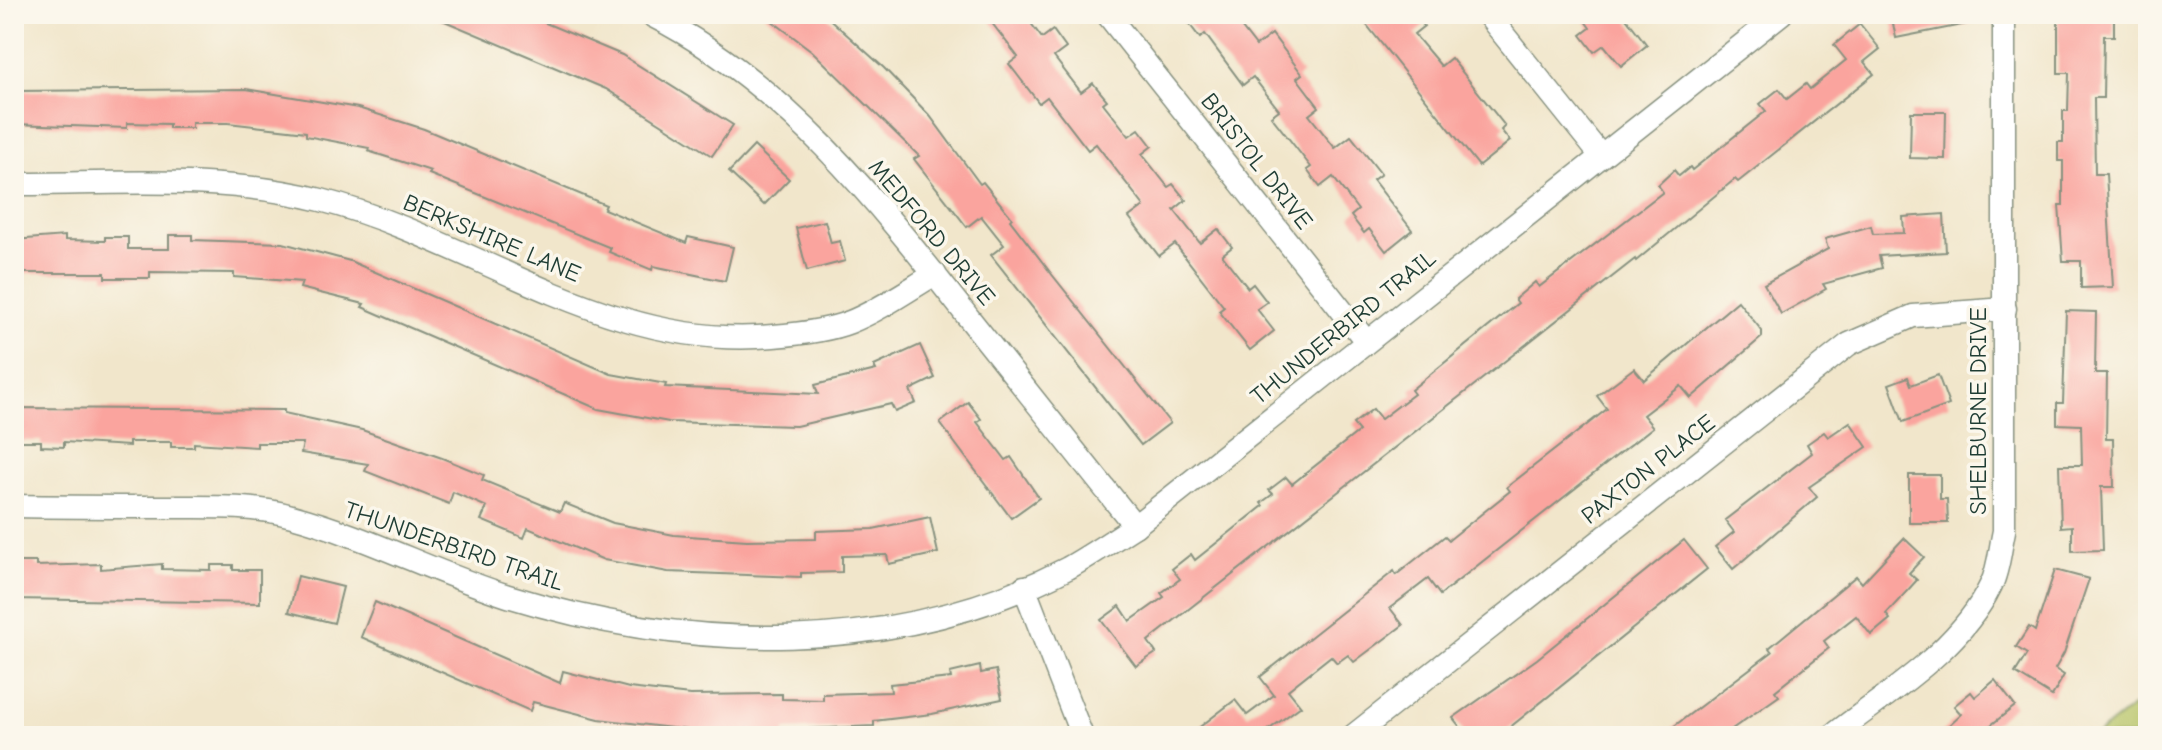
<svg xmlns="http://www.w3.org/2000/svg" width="2162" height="750" font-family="'Comic Neue',sans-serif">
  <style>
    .green { fill: #b6c365; stroke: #6a804c; stroke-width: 2 }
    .building { fill: #faa49e }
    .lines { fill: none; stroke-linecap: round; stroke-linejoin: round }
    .minor-casing { stroke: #889280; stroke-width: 25 }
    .minor { stroke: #fff; stroke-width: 22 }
    .labels { text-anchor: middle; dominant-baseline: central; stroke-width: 7; stroke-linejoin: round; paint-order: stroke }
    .street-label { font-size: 24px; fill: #1f3d34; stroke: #fbf7ec }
  </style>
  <rect width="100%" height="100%" fill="#fbf7ec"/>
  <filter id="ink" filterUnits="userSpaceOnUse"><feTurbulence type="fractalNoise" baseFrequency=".0125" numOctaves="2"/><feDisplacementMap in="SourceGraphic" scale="16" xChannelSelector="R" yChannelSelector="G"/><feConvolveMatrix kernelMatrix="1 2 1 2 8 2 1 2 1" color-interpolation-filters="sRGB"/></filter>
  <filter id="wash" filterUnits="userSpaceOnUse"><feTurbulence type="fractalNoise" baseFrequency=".006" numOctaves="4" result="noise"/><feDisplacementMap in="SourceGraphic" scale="32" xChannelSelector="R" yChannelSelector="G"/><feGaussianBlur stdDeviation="1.8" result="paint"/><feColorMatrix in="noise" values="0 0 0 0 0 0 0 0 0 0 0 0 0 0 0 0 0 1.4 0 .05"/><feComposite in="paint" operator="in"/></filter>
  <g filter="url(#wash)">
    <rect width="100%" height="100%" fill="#f1e6cb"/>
    <polygon class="green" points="2148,695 2148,736 2095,736"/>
    <g id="blocks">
      <g class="building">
        <polygon points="428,14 524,14 622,55 733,125 712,156 606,89"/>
        <polygon points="763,14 824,14 884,68 930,116 980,184 983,182 1012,218 1010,220 1050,272 1170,423 1141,445 991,255 1004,245 981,216 967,227 914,159 919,156 812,51"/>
        <polygon points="985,14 1024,14 1042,38 1053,30 1066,48 1054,57 1081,92 1093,83 1107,100 1103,103 1129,136 1139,129 1152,146 1142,154 1168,187 1173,184 1186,200 1174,210 1200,243 1218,229 1232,247 1222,255 1248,288 1253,284 1267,302 1257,309 1274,331 1250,350 1219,311 1224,307 1175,244 1159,256 1129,217 1144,206 1096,144 1088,150 1047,97 1039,103 1009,64 1018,57"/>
        <polygon points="1196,14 1231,14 1256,46 1272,34 1302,74 1297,78 1319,107 1309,115 1335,148 1351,136 1381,174 1373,180 1412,230 1386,251 1369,229 1364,233 1351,216 1358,210 1333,177 1320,187 1307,170 1311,167 1271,116 1279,110 1253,77 1243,85 1205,34 1200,38 1187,21"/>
        <polygon points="1358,14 1415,14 1424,26 1414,34 1441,66 1451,58 1505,126 1501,130 1510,141 1479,166"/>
        <polygon points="1580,14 1623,14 1647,45 1621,66 1604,45 1594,52 1581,35 1590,28"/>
        <polygon points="1891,14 1976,14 1977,22 1896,38"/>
        <polygon points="2058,14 2114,14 2114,36 2104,36 2103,98 2094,98 2095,174 2106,174 2113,287 2081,288 2081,261 2063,261 2059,205 2063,205 2063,161 2058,161 2058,142 2063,142 2063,111 2068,111 2069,73 2058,73"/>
        <polygon points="1860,24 1880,49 1864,62 1874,74 1738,182 1735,179 1636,261 1635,259 1148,641 1156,653 1136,666 1101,620 1120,606 1130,621 1164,597 1161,593 1180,579 1172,569 1191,554 1195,560 1263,506 1261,503 1273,494 1269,490 1286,477 1292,484 1359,431 1353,424 1373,409 1381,419 1414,394 1411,390 1518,303 1515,299 1535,282 1539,287 1663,192 1658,185 1674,170 1679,176 1690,167 1692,170 1766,111 1760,104 1779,89 1787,99 1806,84 1810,89 1846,60 1834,45"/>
        <polygon points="246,89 358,108 424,129 606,205 604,209 686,243 688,237 733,247 725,281 653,266 652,270 609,252 611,248 429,174 431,171 368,151 369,148 306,136 306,132 228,123 192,123 192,128 169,128 169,124 127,123 127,128 14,124 14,91"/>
        <polygon points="1911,112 1946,112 1945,159 1910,158"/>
        <polygon points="754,146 789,179 764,205 729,172"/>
        <polygon points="1944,214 1946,252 1879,256 1882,268 1823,284 1826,289 1781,314 1764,284 1828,249 1825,239 1871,226 1873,234 1904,233 1903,217"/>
        <polygon points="825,221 831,243 840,241 845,261 807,271 796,228"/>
        <polygon points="169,235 192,235 192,240 283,243 350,261 611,374 666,384 665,387 818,394 815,385 876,370 874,366 920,345 935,378 910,390 916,403 895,412 891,404 796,426 669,422 598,409 362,307 364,304 300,288 302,282 234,277 234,273 150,272 150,278 105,278 105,273 14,273 14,240 65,236 65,240 105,241 105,237 128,237 128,249 169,249"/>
        <polygon points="1738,301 1762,331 1762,337 1691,398 1681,386 1643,415 1653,427 1440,595 1428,579 1390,608 1403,625 1354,662 1348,655 1337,663 1331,656 1288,690 1301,706 1260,736 1188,736 1235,700 1247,715 1274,695 1260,677 1394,571 1396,575 1445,536 1449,540 1510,491 1507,487 1607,409 1597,396 1634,368 1644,380"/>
        <polygon points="2066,311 2096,312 2095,373 2107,373 2106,439 2113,439 2114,487 2101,487 2103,550 2072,551 2072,526 2061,527 2059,465 2082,465 2081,425 2057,424 2057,403 2063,403"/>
        <polygon points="1938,375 1949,405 1903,422 1889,384 1908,377 1911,385"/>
        <polygon points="968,402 981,419 977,422 1006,460 1011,457 1039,498 1011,518 940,423"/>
        <polygon points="14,408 284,410 284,413 362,430 442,458 484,475 482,480 560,512 564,503 613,523 674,535 747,540 816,539 816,531 873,529 930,517 938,553 889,564 887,555 842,556 842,572 801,573 801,577 668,572 604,560 528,528 524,538 481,520 487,507 453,492 449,504 365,471 368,464 301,453 303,443 257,443 257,447 194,443 194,447 171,447 171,442 129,442 129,446 64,442 64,447 41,446 41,441 14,441"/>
        <polygon points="1850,422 1867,447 1809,487 1817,497 1733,569 1715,547 1734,532 1725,520 1812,453 1807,444 1824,432 1828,437"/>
        <polygon points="1909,475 1940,475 1940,499 1947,499 1948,523 1909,523"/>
        <polygon points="1904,538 1924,557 1909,573 1917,580 1886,614 1890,619 1871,635 1856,616 1824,641 1829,648 1775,691 1779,696 1722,736 1661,736 1772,652 1769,648 1856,576 1862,583"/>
        <polygon points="1684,540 1707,569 1499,736 1467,736 1453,718 1537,659"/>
        <polygon points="14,562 36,562 36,566 101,564 101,569 162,564 162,569 211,570 211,565 233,565 233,570 260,570 260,603 14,599"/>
        <polygon points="2055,570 2089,579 2064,653 2055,669 2064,675 2052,696 2015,673 2027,654 2016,647 2029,627 2035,631"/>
        <polygon points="298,576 343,587 334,623 289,612"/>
        <polygon points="375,602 560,683 563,671 629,688 690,695 782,694 782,699 823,700 823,694 891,692 890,684 951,678 950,673 980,666 981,673 996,670 1002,699 932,714 874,721 874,726 785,730 785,736 688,730 599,719 533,702 530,711 361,637"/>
        <polygon points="1995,680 2015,706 1977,736 1937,736 1961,714 1954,706 1971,692 1975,697"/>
      </g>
    </g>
  </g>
  <g filter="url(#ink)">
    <use href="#blocks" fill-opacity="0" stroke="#889280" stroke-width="2"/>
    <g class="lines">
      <g class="minor-casing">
        <g id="minor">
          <path d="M 649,14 C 783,81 877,201 968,317 C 1024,387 1079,457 1135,526"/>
          <polyline points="1107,14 1366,341"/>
          <polyline points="1487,14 1601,156"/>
          <path d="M 14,184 C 116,184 222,175 321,200 C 475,240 608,352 773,336 C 799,334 827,331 850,322 C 880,310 908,290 935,274"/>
          <path d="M 14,506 C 64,507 115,507 165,507 C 207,507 251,505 292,516 C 366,536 435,573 508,596 C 689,652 895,658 1068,568 C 1091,555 1113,540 1135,526 L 1781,14"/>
          <polyline points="1024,587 1082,736"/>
          <polyline points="1353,736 1849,344 1913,316 2005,309"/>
          <path d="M 1832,736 C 1887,693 1960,650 1991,585 C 1999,569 2000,548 2004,531 L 2004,14"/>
        </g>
      </g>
      <use href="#minor" class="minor"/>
    </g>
  </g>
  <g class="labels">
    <g class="street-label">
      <text transform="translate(1257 161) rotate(52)">BRISTOL DRIVE</text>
      <text transform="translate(932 232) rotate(50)">MEDFORD DRIVE</text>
      <text transform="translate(492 238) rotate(23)">BERKSHIRE LANE</text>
      <text transform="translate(1343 327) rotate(-39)">THUNDERBIRD TRAIL</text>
      <text transform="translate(1978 411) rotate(-90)">SHELBURNE DRIVE</text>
      <text transform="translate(1648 469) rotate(-38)">PAXTON PLACE</text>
      <text transform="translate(454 546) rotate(19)">THUNDERBIRD TRAIL</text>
    </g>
  </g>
  <rect width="2162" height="750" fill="none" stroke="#fbf7ec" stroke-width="48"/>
</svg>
